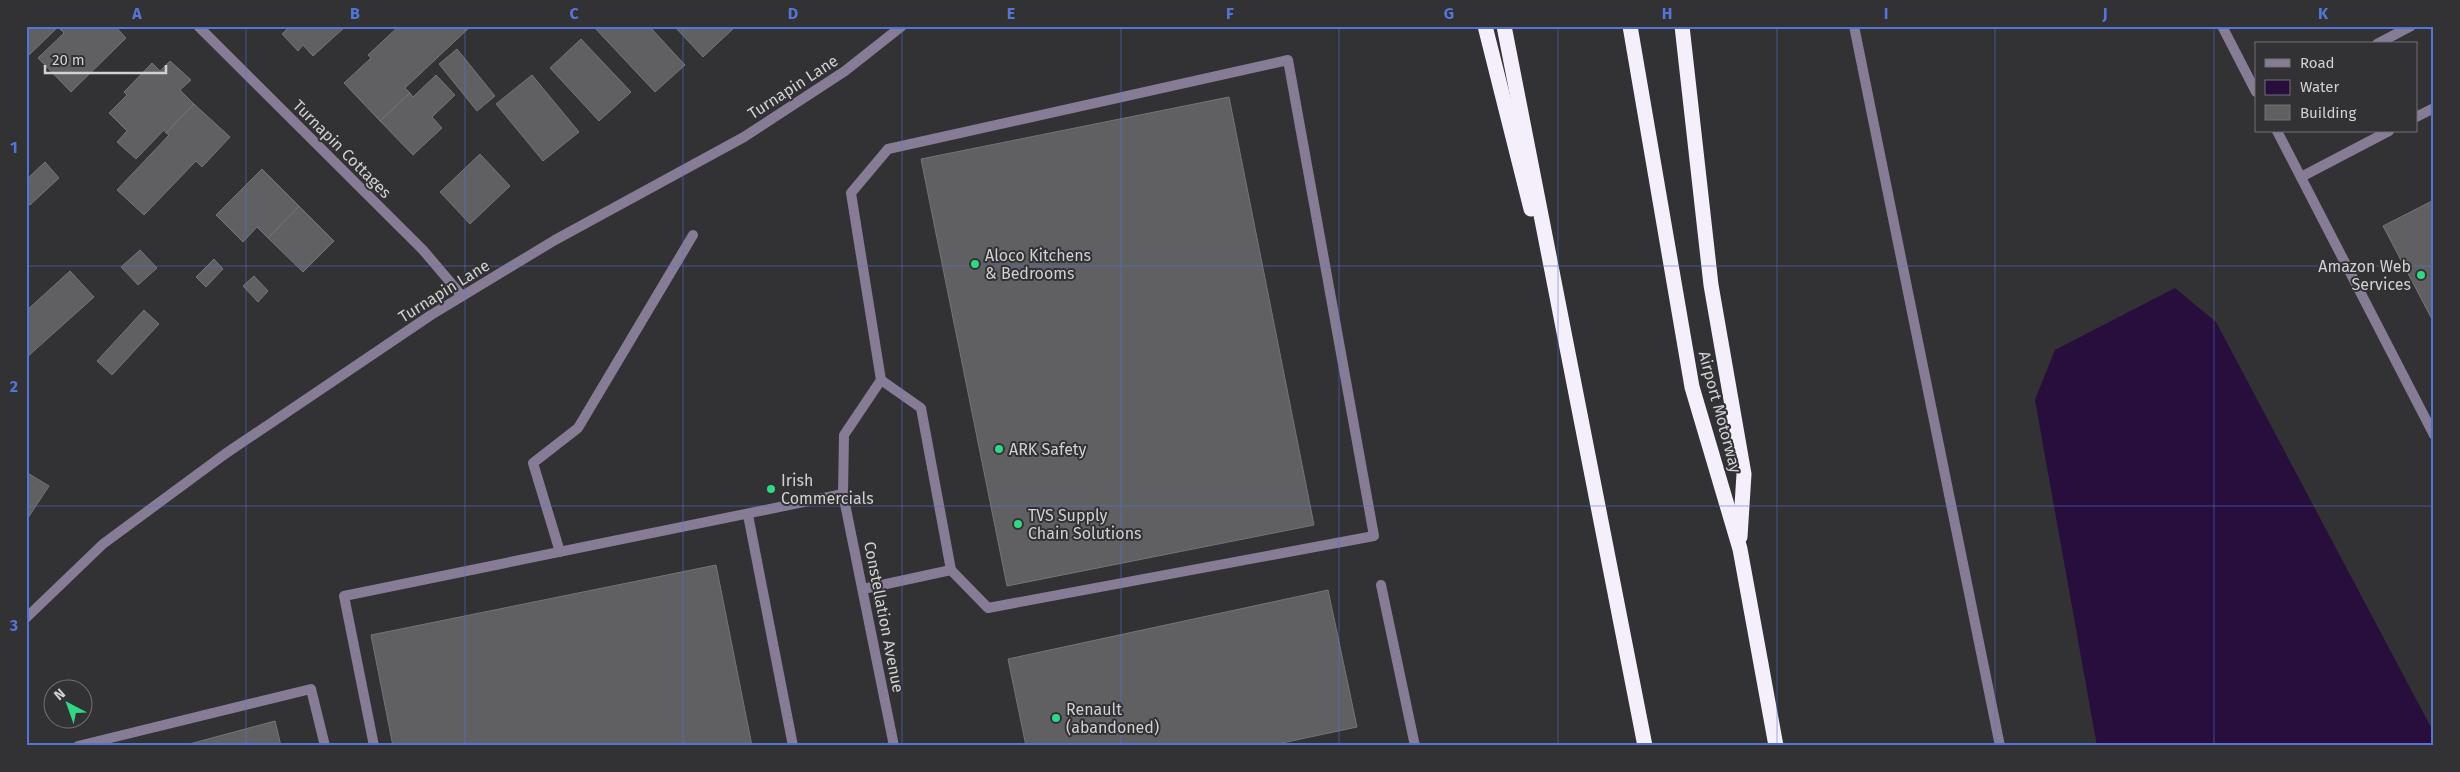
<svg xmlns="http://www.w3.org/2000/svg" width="2460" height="772" font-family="'Fira Sans',sans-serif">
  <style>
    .water { fill: #270e3d }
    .building { fill: #605f62; stroke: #757477 }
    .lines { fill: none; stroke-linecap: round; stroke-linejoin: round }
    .lane { stroke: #877c95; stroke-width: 10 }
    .street { stroke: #877c95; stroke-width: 10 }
    .highway { stroke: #f4effb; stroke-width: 15 }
    .grid { fill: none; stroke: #5375d6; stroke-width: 1; stroke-opacity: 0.55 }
    .poi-dot { fill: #2fd883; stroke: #323134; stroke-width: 2 }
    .labels { text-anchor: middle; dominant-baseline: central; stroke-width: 4; stroke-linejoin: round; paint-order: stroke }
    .street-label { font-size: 16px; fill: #d1d1d3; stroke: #323134 }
    .poi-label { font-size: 16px; fill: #d1d1d3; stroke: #323134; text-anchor: start }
    .neatline { fill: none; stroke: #5375d6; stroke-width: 2 }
    .grid-label { font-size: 16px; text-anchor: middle; font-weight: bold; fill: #5375d6 }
  </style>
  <rect width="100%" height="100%" fill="#323134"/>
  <polygon class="water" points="2175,288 2216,322 2434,733 2434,746 2097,746 2035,400 2055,350"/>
  <g class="building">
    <polygon points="26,26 65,26 61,30 58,27 26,58"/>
    <polygon points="65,26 115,26 126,38 71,92 38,58 64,33 61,30"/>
    <polygon points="287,26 346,26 313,56 303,45 298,51 282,34 288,28"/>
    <polygon points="399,26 470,27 405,88 410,93 380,121 344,83 371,58 368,55"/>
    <polygon points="593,26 649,26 685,65 655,92"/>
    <polygon points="674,26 736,26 703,57"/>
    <polygon points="581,39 631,92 599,121 550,68"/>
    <polygon points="457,49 495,96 477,111 439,64"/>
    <polygon points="170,61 191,80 180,90 194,104 166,133 164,130 136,159 117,142 127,131 109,113 127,95 124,92 152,63 160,71"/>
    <polygon points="436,75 455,95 432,117 442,128 413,155 380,121 410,93 413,97"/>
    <polygon points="532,75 579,132 543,161 496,104"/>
    <polygon points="1229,97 1314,525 1007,586 921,159"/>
    <polygon points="194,104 230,137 202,167 196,161 144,215 117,190 169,135 166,133"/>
    <polygon points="480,154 510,186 470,224 440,192"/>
    <polygon points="45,162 59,178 30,205 26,201 26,180"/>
    <polygon points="262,169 299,206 268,238 257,227 243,242 216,215"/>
    <polygon points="2434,200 2434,323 2383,226"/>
    <polygon points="299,206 334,241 303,272 268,238"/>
    <polygon points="140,250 157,268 138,285 121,267"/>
    <polygon points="214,259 223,269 206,287 196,277"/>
    <polygon points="70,271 94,297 26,358 26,311"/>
    <polygon points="254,276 268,291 258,302 243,286"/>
    <polygon points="144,310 159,324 112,375 97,361"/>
    <polygon points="26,472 49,486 26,521"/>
    <polygon points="716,565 752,746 393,746 371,635"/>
    <polygon points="1328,590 1357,727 1268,746 1026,746 1008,659"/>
    <polygon points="275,721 281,746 182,746"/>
  </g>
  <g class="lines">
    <g class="lane">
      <polyline points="1854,26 2000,746"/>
      <polyline points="2222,26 2256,92"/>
      <polyline points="2377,44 2411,26"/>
      <polyline points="2416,117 2434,108"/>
      <polyline points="2277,131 2434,435"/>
      <polyline points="2301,177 2389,131"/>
      <polyline points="881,380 921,408 951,570"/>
      <polyline points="748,515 793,746"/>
      <polyline points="560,552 533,463 578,428 693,235"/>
      <polyline points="1381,585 1415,746"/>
      <polyline points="78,746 311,689 325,746"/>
      <polyline points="374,746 344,596 843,494 844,435 881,380 851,193 888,149 1288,60 1374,536 988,608 951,570 863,589"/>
    </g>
    <g class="street">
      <polyline points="198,26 423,250 462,296"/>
      <polyline points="843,494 894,746"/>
      <polyline points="26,618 103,544 225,454 431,315 555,240 744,137 845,71 902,26"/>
    </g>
    <g class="highway">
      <polyline points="1485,26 1531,209"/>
      <polyline points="1504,26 1645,746"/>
      <polyline points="1630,26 1692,387 1740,549 1776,746"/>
      <polyline points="1682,26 1711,285 1744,474 1740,537"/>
    </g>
  </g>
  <path class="grid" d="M 246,26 L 246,746M 465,26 L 465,746M 683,26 L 683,746M 902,26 L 902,746M 1121,26 L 1121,746M 1339,26 L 1339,746M 1558,26 L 1558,746M 1777,26 L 1777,746M 1995,26 L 1995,746M 2214,26 L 2214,746M 26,266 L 2434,266M 26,506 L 2434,506"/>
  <g class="poi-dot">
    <circle cx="975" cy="264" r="5"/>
    <circle cx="2421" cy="275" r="5"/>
    <circle cx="999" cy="449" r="5"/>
    <circle cx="771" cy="489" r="5"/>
    <circle cx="1018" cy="524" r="5"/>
    <circle cx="1056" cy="718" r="5"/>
  </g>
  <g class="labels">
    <g class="street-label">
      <text transform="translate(793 87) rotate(-33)">Turnapin Lane</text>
      <text transform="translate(342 149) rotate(45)">Turnapin Cottages</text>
      <text transform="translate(444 291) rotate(-32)">Turnapin Lane</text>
      <text transform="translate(1720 412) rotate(75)">Airport Motorway</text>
      <text transform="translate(884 617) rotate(79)">Constellation Avenue</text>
    </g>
    <g class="poi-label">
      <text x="985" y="255">Aloco Kitchens<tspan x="985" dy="18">&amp; Bedrooms</tspan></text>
      <text x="2411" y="266" text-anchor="end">Amazon Web<tspan x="2411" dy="18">Services</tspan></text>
      <text x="1009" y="449">ARK Safety</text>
      <text x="781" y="480">Irish<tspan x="781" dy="18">Commercials</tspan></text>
      <text x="1028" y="515">TVS Supply<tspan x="1028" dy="18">Chain Solutions</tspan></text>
      <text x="1066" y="709">Renault<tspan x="1066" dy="18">(abandoned)</tspan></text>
    </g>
  </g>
  <rect width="2460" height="772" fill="none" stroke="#323134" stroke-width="55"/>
  <rect x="2255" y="42" width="162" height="90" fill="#323134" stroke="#727174"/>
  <rect x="2265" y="59" width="25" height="8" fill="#877c95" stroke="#727174"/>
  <text x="2300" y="68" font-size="15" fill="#d1d1d3">Road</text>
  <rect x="2265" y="80" width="25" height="15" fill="#270e3d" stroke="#727174"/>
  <text x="2300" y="92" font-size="15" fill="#d1d1d3">Water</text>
  <rect x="2265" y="105" width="25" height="15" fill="#605f62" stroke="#727174"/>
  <text x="2300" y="118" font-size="15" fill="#d1d1d3">Building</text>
  <g transform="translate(68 704) rotate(319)"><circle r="24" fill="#323134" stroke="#727174"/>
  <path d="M0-4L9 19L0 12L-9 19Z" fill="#2fd883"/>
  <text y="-8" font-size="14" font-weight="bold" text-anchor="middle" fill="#d1d1d3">N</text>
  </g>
  <path d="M45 65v8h121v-8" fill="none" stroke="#d1d1d3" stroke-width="2.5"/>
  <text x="52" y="65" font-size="15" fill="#d1d1d3" stroke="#323134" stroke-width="4" paint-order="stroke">20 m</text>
  <rect x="28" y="28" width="2404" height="716" class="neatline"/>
  <g class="grid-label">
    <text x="137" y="19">A</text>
    <text x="355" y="19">B</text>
    <text x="574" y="19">C</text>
    <text x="793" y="19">D</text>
    <text x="1011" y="19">E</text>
    <text x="1230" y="19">F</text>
    <text x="1449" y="19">G</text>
    <text x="1667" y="19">H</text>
    <text x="1886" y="19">I</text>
    <text x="2105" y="19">J</text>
    <text x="2323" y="19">K</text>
    <text x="14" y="153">1</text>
    <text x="14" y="392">2</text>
    <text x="14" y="631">3</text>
  </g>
</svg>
